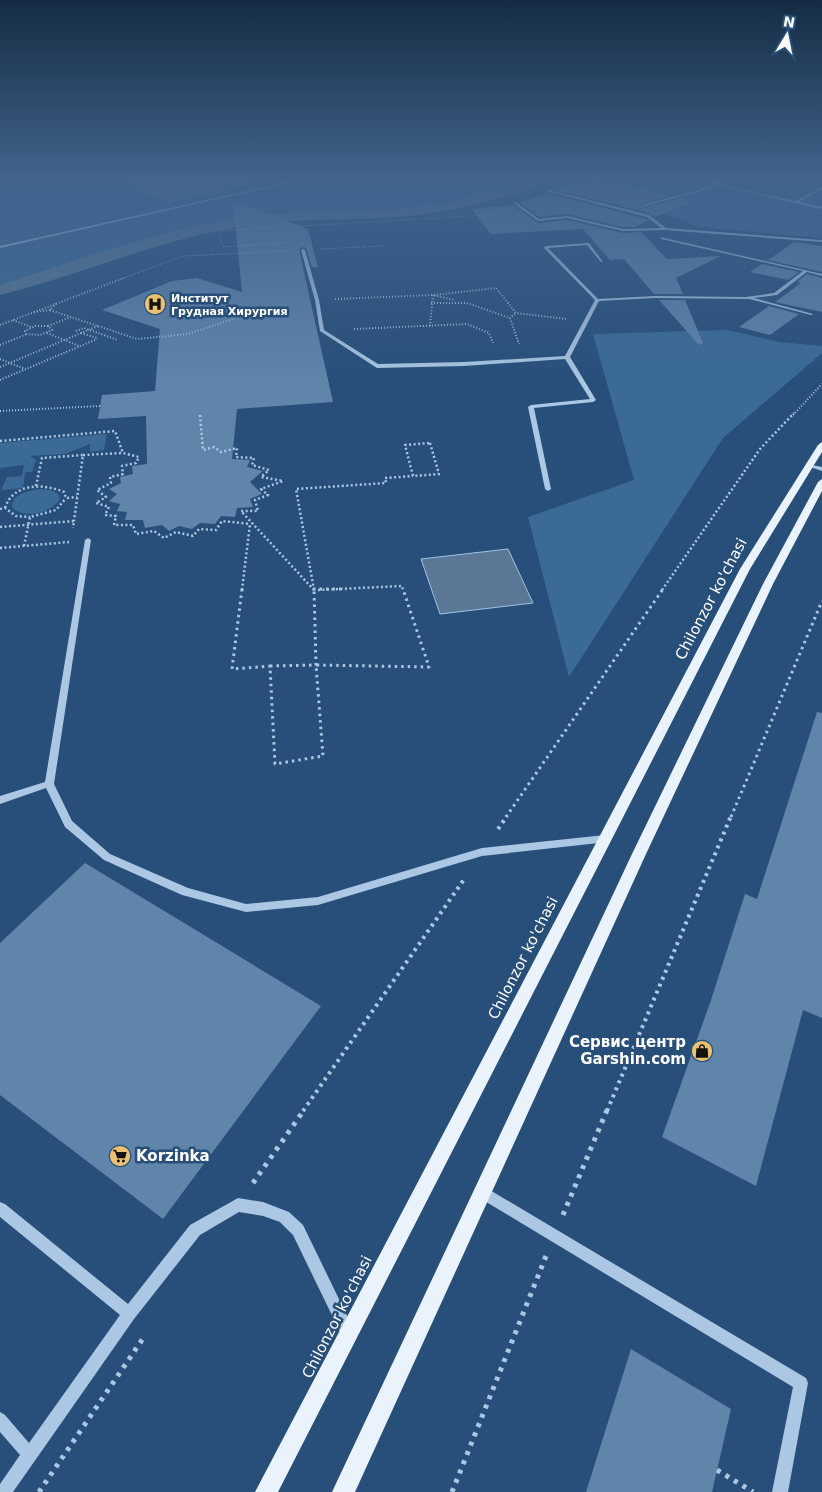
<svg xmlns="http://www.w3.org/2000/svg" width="822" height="1492" font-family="'DejaVu Sans',sans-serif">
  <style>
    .green { fill: #3b6a97 }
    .water { fill: #5a7795; stroke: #9fc3e3 }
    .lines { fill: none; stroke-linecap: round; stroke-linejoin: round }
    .canal { fill: #5a7795; fill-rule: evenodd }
    .building { fill: #6085ab }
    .path-far5 { stroke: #abc7e3; stroke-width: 1; stroke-dasharray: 1 2; stroke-linecap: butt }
    .path-far4 { stroke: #abc7e3; stroke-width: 2; stroke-dasharray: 1 2; stroke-linecap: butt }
    .path-far3 { stroke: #abc7e3; stroke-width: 2.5; stroke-dasharray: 2 2.5; stroke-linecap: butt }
    .path-far2 { stroke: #abc7e3; stroke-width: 3; stroke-dasharray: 2.5 4; stroke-linecap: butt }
    .path-far1 { stroke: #abc7e3; stroke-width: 4; stroke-dasharray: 3 4.5; stroke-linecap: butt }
    .path { stroke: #abc7e3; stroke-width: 5; stroke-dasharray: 4 6; stroke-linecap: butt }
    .minor { fill: #abc7e3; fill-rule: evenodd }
    .major { fill: #eaf2fc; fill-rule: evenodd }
    .labels { text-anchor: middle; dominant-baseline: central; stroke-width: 5; stroke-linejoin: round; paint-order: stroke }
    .far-poi-label { font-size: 11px; font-weight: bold; fill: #fff; stroke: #274f79; text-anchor: start }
    .near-street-label { font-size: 15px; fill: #fff; stroke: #274f79 }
    .near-poi-label { font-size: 15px; font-weight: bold; fill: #fff; stroke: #274f79; text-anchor: end }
  </style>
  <rect width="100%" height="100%" fill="#274f79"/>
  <g class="green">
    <polygon points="0,175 822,175 822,238 699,227 672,216 546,184 523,192 506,187 510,190 424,210 269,219 213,227 148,244 0,290"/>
    <polygon points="728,330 779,342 822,346 822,353 723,438 569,677 528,517 634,480 593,334"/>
    <polygon points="107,434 104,450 90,452 90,444 65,454 30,456 36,460 32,472 25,472 23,488 1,490 7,477 22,476 24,465 0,468 0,443"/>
    <path d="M 40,489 L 51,490 L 58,494 L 60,499 C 52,513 23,520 12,507 C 13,493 28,491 40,489 Z"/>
  </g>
  <polygon class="water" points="508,549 533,603 440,614 421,559"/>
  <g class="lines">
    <path class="canal" d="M 547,175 L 564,175 L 562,178 C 513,195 462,211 409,216 C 353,221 295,217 239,227 C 157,240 81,275 0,295 L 0,285 C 79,260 158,230 241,218 C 296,210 352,213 407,208 C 456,204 502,190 547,175 Z"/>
  </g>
  <g class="building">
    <polygon points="102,175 248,175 249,185 169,203"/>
    <polygon points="596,176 670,196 642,203 640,206 643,208 681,198 693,202 655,217 649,213 557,190"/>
    <polygon points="547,193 646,219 648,220 635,227 623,227 567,214 540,217 520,203"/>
    <polygon points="233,200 308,229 318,267 312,267 306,248 302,247 299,250 333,402 237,409 232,459 250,460 247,467 263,471 250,482 262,494 250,499 253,507 237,508 235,517 221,516 215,524 200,523 192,529 179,526 169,531 162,525 145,528 143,520 125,520 127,512 117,511 120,504 109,501 117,494 109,489 121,483 120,477 133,474 132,466 147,464 146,416 98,419 102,395 155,391 160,329 102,310 172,281 197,278 242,292"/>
    <polygon points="513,205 538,223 567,220 623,233 641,232 667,259 721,256 676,278 683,294 654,294 624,259 610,260 583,229 491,234 472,209"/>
    <polygon points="794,242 822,246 822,272 768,260"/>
    <polygon points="762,264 799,272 788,280 750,272"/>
    <polygon points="807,274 822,278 822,312 775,302 801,283 797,282"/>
    <polygon points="659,300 685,300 703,343 699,345"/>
    <polygon points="769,306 799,314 770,335 739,327"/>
    <polygon points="817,712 822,713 822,1018 803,1010 756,1186 662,1137 711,1000 745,894 757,899"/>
    <polygon points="85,863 321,1006 163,1219 0,1095 0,943"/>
    <polygon points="631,1349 731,1409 712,1492 586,1492"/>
  </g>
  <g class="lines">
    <g class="path-far5">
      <polyline points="54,175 115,203"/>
      <polyline points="97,175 144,196"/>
      <polyline points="0,178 16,175"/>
      <polyline points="286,243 223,247 219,231 502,214"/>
      <polyline points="320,249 382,246"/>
      <polyline points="121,279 183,256 287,251"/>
    </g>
    <g class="path-far4">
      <polyline points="335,299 433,295 496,288 516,313 566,319"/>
      <polyline points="431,303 467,303 510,318 516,313"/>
      <polyline points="50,310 137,339 188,334 257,311"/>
      <polyline points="34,312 50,310 57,303"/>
      <polyline points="510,318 519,344"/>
      <polyline points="13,320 31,327"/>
      <polyline points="0,325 124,278"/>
      <polygon points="35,326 48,326 52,330 40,335 26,334 25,331"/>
      <polyline points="48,326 71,317"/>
      <polyline points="430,326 433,295 454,300"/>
      <polyline points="354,329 467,324 489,333 493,343"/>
      <polyline points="76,331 84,328 118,340"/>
      <polyline points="47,333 79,346"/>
      <polyline points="81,333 97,338"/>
      <polyline points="0,345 27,334"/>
      <polyline points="0,359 25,369"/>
      <polyline points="0,367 98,326"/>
      <polyline points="0,380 97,339"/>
      <polyline points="0,411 100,406"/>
      <polyline points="793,415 822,384"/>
    </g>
    <g class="path-far3">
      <polyline points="200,415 203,450 214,447 221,452 237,448 236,457 254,458 252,465 269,470 261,477 283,481 261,489 268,495 255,500 258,511 241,511 314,590"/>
      <polyline points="0,441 115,431 123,453"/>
      <polygon points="430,443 439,474 413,476 405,445"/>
      <polyline points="83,455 123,453 139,457 136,463 122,466 123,474 110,477 111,483 97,490 106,497 96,503 109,507 105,515 116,516 114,525 133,525 136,534 154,531 164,538 176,532 193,536 199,529 216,530 222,521 250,524"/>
      <polyline points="36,486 42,458 83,455 74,521"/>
      <path d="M 5,508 C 13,483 43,483 64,492 L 66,498 L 77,497"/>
      <polyline points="0,509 5,508 16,516 30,517"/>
      <polyline points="0,527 74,521 73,528"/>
      <polyline points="24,546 30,517 56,510 66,498"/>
      <polyline points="0,548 69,542"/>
      <polyline points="242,590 250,524"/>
      <polyline points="314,590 296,489 386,483 385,478 413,476"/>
      <polyline points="318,590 402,586 403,590"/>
      <polyline points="662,590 760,449 794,413"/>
    </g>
    <g class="path-far2">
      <polyline points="242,589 232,669 270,666 275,764 323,756 316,665 429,667 403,589"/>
      <polyline points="313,589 346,589"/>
      <polyline points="270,666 316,665 314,589"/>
      <polyline points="506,817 663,589"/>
      <polyline points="731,817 822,601"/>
    </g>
    <g class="path-far1">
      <polyline points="498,829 507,816"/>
      <polyline points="303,1111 465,878"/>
      <polyline points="607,1111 731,816"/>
    </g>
    <g class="path">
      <polyline points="253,1183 304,1110"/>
      <polyline points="563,1215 607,1110"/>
      <polyline points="717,1470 753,1492"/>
      <polyline points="39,1492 144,1337"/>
      <polyline points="452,1492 546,1256"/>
    </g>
    <g class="minor">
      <polygon points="319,175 324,175 0,248 0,246"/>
      <path d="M 702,175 L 704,175 C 718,188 775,196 795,201 L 822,187 L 822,189 L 799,202 L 822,207 L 822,209 L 720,186 L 644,206 L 642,205 L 717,185 L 706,180 Z"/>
      <polygon points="547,189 649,215 666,228 822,240 822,242 665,230 623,231 567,218 538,221 513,203 516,202 539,219 567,216 623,229 661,228 647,217 546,191"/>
      <polygon points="660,237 822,274 822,276 807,272 777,295 754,298 813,314 811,315 749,299 655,298 599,301 570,357 596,400 593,402 534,408 551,489 548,491 545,489 528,407 531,405 590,399 565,359 464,366 377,368 320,331 315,300 301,250 303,249 305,250 319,300 324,330 378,364 464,362 565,356 595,300 544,248 545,246 589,243 603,262 601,262 587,245 548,248 598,299 655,296 746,297 774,293 803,271 661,239"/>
      <polygon points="807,464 822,467 822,471 807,466"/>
      <polygon points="88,538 91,540 54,784 72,821 110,854 188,888 246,904 318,897 482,848 605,835 608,836 610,839 608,842 482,856 318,905 246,912 182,895 104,860 65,827 46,788 0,804 0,796 45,782 85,540"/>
      <polygon points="483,1186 806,1378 808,1383 788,1492 772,1492 793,1387 478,1197 477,1192 478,1187"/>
      <polygon points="238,1198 263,1202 289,1212 303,1225 353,1328 355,1333 353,1338 348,1340 343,1338 293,1235 280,1222 263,1216 239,1212 200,1235 134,1319 13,1492 0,1492 0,1484 20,1455 0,1432 0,1412 5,1415 29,1443 120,1315 0,1217 0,1202 5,1204 128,1304 190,1225"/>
    </g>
    <g class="major">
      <polygon points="822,442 822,452 750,569 278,1492 255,1492 740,569 818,445"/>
      <polygon points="822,479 822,491 773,584 646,854 355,1492 332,1492 632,854 763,584 818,482"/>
    </g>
  </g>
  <linearGradient id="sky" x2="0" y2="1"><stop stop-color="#152b43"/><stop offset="0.46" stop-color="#41638c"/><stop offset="1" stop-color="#41638c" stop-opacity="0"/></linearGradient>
  <rect width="822" height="383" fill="url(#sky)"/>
  <defs>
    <g id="hospital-disc" transform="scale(1.125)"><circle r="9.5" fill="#ebc171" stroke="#274f79"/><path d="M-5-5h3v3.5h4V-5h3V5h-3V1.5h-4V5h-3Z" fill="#111"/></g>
    <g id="shop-disc" transform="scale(1.125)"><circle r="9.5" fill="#ebc171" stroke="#274f79"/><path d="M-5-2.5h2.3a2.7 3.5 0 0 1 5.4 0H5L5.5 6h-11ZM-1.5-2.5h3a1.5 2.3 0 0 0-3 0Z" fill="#111"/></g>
    <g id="supermarket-disc" transform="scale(1.125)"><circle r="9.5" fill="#ebc171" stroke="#274f79"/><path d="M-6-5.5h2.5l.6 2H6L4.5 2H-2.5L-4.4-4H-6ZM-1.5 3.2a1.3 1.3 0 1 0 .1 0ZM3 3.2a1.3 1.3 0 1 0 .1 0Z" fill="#111"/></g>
  </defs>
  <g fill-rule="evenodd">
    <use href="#hospital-disc" x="155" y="304"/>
    <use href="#shop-disc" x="702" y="1051"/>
    <use href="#supermarket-disc" x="120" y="1156"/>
  </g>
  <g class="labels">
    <g class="far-poi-label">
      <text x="171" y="298">Институт<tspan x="171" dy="13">Грудная Хирургия</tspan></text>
    </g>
    <g class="near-street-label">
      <text transform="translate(711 599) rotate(-62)">Chilonzor ko'chasi</text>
      <text transform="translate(523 958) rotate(-63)">Chilonzor ko'chasi</text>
      <text transform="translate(337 1317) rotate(-63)">Chilonzor ko'chasi</text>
    </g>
    <g class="near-poi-label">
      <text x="686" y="1042">Сервис центр<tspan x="686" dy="17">Garshin.com</tspan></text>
      <text x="136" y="1156" text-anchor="start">Korzinka</text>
    </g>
  </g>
  <g transform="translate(787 35) rotate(10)" stroke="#274f79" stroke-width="4" paint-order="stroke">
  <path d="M0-4L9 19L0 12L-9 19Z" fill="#ffffff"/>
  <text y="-8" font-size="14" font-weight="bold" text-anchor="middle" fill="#ffffff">N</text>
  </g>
</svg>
